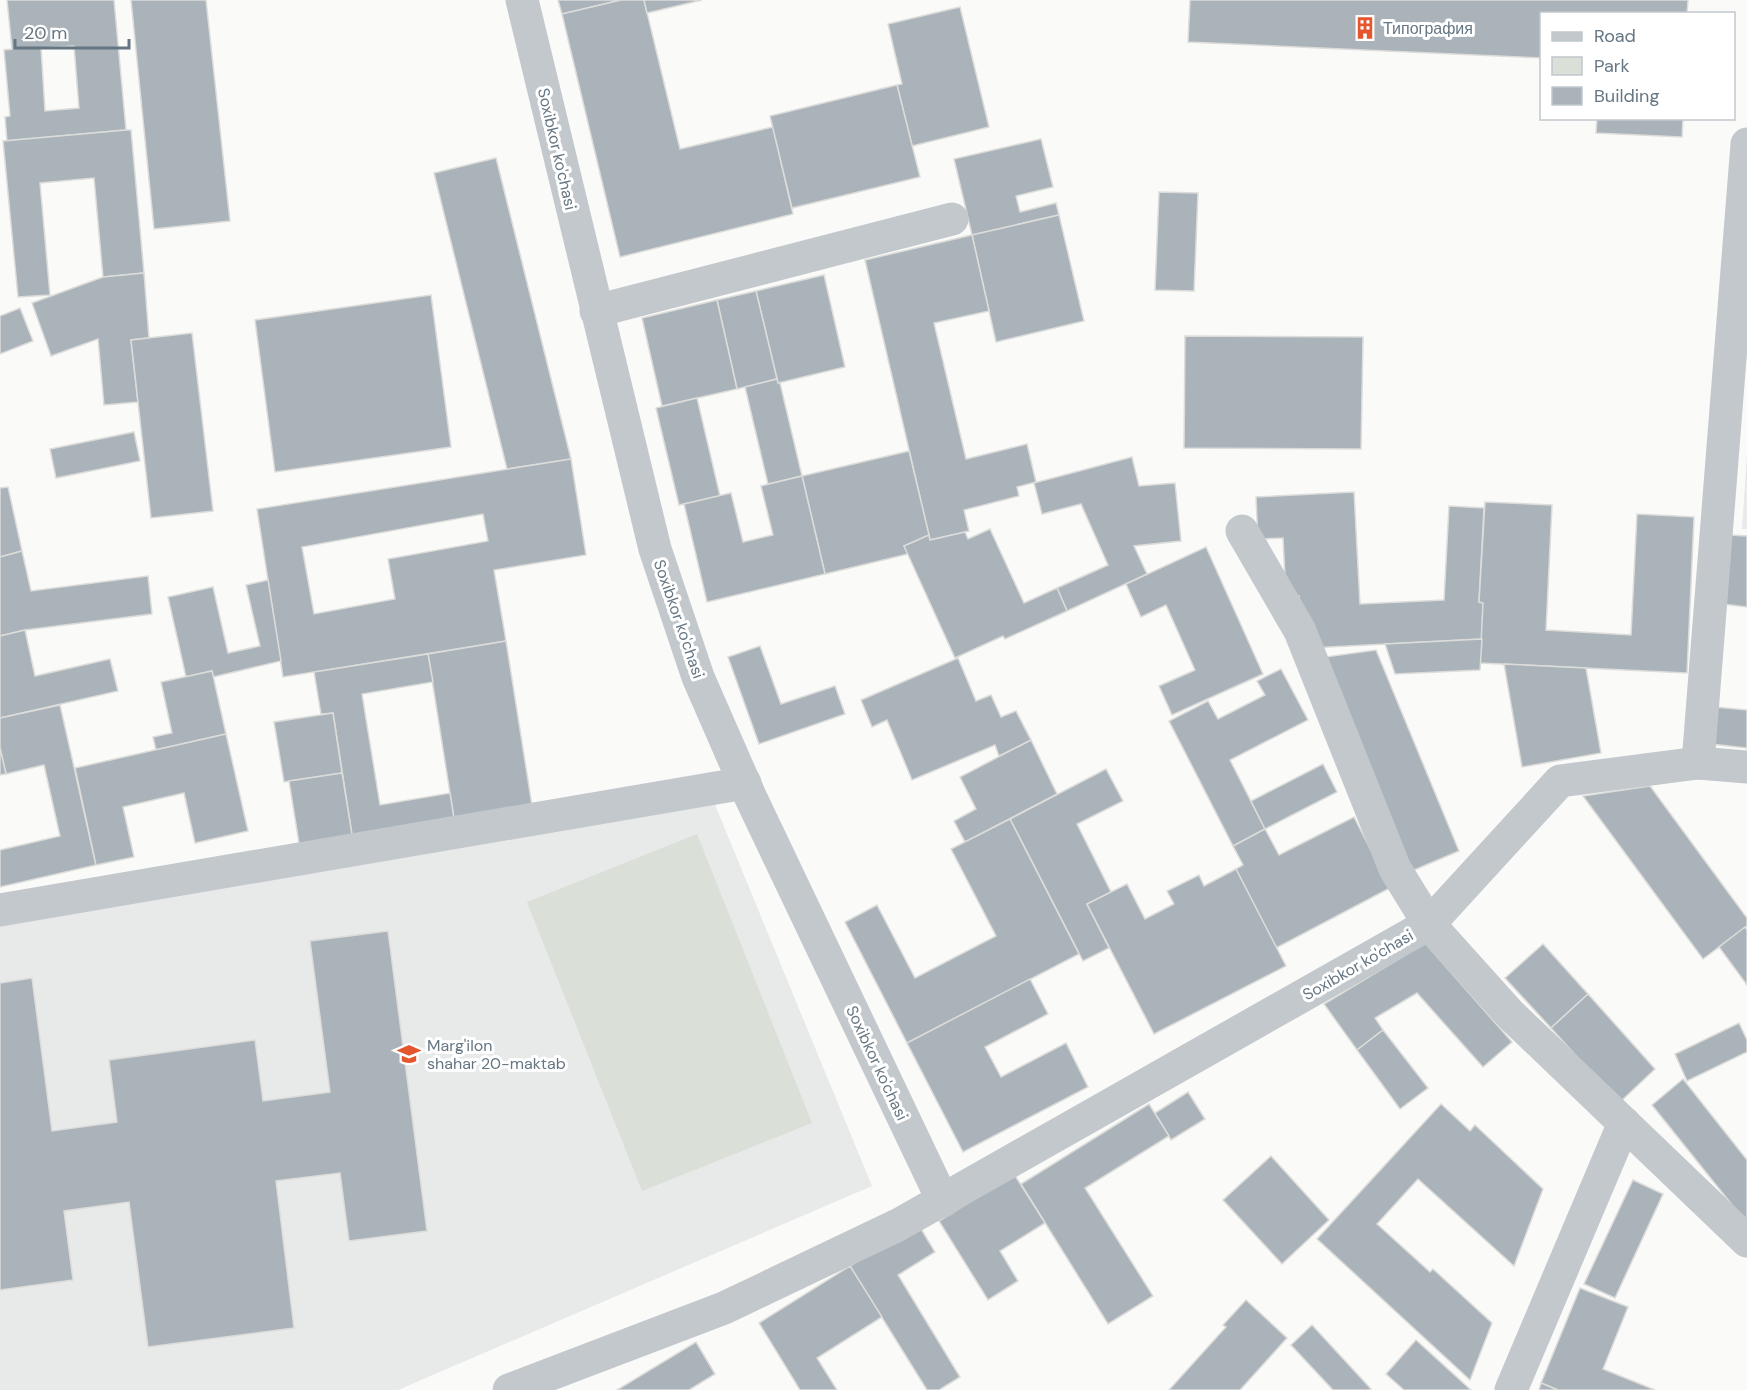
<svg xmlns="http://www.w3.org/2000/svg" width="1747" height="1390" font-family="'DM Sans',sans-serif">
  <style>
    .built { fill: #e8e9e9 }
    .green { fill: #dadfd7 }
    .building { fill: #aab3b9; stroke: #dcdcda; stroke-width: 1.5; fill-rule: evenodd }
    .lines { fill: none; stroke-linecap: round; stroke-linejoin: round }
    .minor { stroke: #c3c8cc; stroke-width: 33 }
    .labels { text-anchor: middle; dominant-baseline: central; stroke-width: 6; stroke-linejoin: round; paint-order: stroke }
    .poi-label { font-size: 16px; fill: #657683; stroke: #fff; text-anchor: start }
    .street-label { font-size: 16px; fill: #657683; stroke: #fff }
  </style>
  <rect width="100%" height="100%" fill="#fafaf8"/>
  <g class="built">
    <polygon points="1747,454 1747,529 1742,529"/>
    <polygon points="713,800 872,1186 398,1390 0,1390 0,922"/>
  </g>
  <polygon class="green" points="697,834 812,1123 642,1191 527,902"/>
  <g class="building">
    <path d="M 7,0 L 114,0 L 126,130 L 7,141 L 5,117 L 10,116 L 4,50 L 12,49 ZM 74,46 L 79,108 L 45,111 L 41,48 Z"/>
    <polygon points="131,0 206,0 230,221 154,229"/>
    <polygon points="558,0 621,0 562,14"/>
    <polygon points="621,0 644,0 680,149 773,127 793,214 620,257 562,14"/>
    <polygon points="644,0 702,0 647,13"/>
    <polygon points="1190,0 1688,0 1687,14 1542,14 1542,58 1188,42"/>
    <polygon points="960,7 989,127 912,146 897,85 902,84 888,24"/>
    <polygon points="897,85 920,177 792,208 770,116"/>
    <polygon points="1597,118 1683,118 1682,137 1596,133"/>
    <polygon points="126,130 131,130 144,273 103,277 94,178 40,183 50,295 18,297 3,141"/>
    <polygon points="1041,139 1053,187 1016,196 1020,212 1056,203 1059,215 972,235 954,159"/>
    <polygon points="496,158 571,459 507,469 434,173"/>
    <polygon points="1159,192 1198,193 1194,291 1155,290"/>
    <polygon points="1059,215 1084,321 996,342 972,235"/>
    <polygon points="972,235 989,311 934,323 966,459 1027,444 1036,482 1017,487 1019,496 964,510 969,531 930,540 865,260"/>
    <polygon points="144,273 149,338 131,340 138,402 104,405 98,339 51,356 32,303 103,277"/>
    <polygon points="824,275 845,367 778,383 756,291"/>
    <polygon points="756,291 777,379 737,389 717,300"/>
    <polygon points="431,295 451,447 275,472 255,320"/>
    <polygon points="717,300 737,389 662,406 642,318"/>
    <polygon points="20,308 33,341 0,354 0,316"/>
    <polygon points="192,333 213,511 151,518 131,340"/>
    <polygon points="1185,336 1363,337 1361,449 1184,448"/>
    <polygon points="777,379 778,383 780,383 802,476 768,484 745,387"/>
    <polygon points="697,398 720,496 679,505 656,408"/>
    <polygon points="134,432 140,461 56,478 50,449"/>
    <polygon points="909,451 929,535 904,546 908,554 825,574 802,476"/>
    <polygon points="1132,457 1139,486 1175,483 1181,541 1134,546 1147,574 1067,611 1057,588 1108,565 1081,504 1042,514 1034,483"/>
    <path d="M 571,459 L 586,555 L 494,570 L 506,641 L 283,677 L 257,509 ZM 483,514 L 488,541 L 388,559 L 395,599 L 314,614 L 302,547 Z"/>
    <polygon points="802,476 825,574 707,602 684,504 731,493 743,542 773,535 761,486"/>
    <polygon points="8,487 22,551 0,557 0,488"/>
    <polygon points="1354,492 1360,604 1444,600 1449,506 1484,508 1479,602 1483,603 1482,639 1310,648 1301,630 1299,596 1286,597 1283,538 1258,539 1256,497"/>
    <polygon points="1485,502 1552,505 1546,630 1631,635 1637,514 1694,517 1687,673 1480,663 1483,603 1479,602"/>
    <polygon points="990,529 1024,603 1057,588 1067,611 1005,639 1003,636 955,658 904,546 929,535 930,540 965,532 968,539"/>
    <polygon points="1729,535 1747,536 1747,607 1723,604"/>
    <polygon points="1206,547 1263,674 1172,715 1159,686 1195,670 1166,605 1141,617 1126,584"/>
    <polygon points="22,551 31,591 148,576 152,614 25,630 0,636 0,557"/>
    <polygon points="268,580 281,661 213,677 212,671 186,677 168,597 213,587 228,653 260,646 246,585"/>
    <polygon points="25,630 35,676 110,659 118,691 0,718 0,636"/>
    <polygon points="1482,639 1480,670 1395,674 1385,644"/>
    <polygon points="506,641 533,812 455,825 428,654"/>
    <polygon points="760,646 781,704 835,686 845,714 759,744 728,657"/>
    <polygon points="1376,650 1459,851 1407,873 1318,658"/>
    <polygon points="428,654 433,682 362,694 380,805 450,793 455,825 353,841 333,713 321,714 314,672"/>
    <polygon points="958,658 976,701 991,695 1001,717 1016,711 1031,740 999,756 995,745 912,780 887,720 872,727 861,700"/>
    <polygon points="1504,664 1586,668 1601,753 1522,767"/>
    <polygon points="1281,669 1308,720 1230,760 1265,829 1233,846 1169,721 1208,701 1218,719 1265,695 1257,681"/>
    <polygon points="212,671 226,734 156,750 153,737 172,733 161,682"/>
    <polygon points="60,705 96,865 0,887 0,850 60,836 44,765 6,774 0,748 0,718"/>
    <polygon points="1715,707 1747,710 1747,748 1711,744"/>
    <polygon points="333,713 342,773 284,782 274,722"/>
    <polygon points="226,734 248,831 195,843 184,793 123,807 134,857 96,865 75,768"/>
    <polygon points="1031,740 1057,794 965,842 954,821 976,809 960,777"/>
    <polygon points="0,748 6,774 0,775"/>
    <polygon points="1323,764 1337,792 1265,829 1251,801"/>
    <polygon points="1106,769 1123,801 1077,824 1111,892 1087,904 1109,948 1083,961 1010,819"/>
    <polygon points="342,773 353,841 300,849 289,781"/>
    <polygon points="1650,786 1747,918 1747,926 1703,959 1583,796"/>
    <polygon points="1354,817 1390,888 1276,948 1236,869 1243,865 1233,846 1265,829 1279,855"/>
    <polygon points="1010,819 1079,954 907,1043 845,922 877,905 915,978 996,936 951,849"/>
    <polygon points="1236,869 1286,966 1154,1034 1087,904 1127,884 1145,919 1174,904 1167,891 1199,875 1204,886"/>
    <polygon points="1745,927 1747,930 1747,985 1719,947"/>
    <polygon points="388,931 427,1231 349,1241 340,1173 276,1181 294,1328 148,1347 129,1202 64,1211 73,1280 0,1290 0,983 32,978 52,1131 117,1122 109,1060 255,1040 263,1101 330,1092 310,941"/>
    <polygon points="1425,943 1512,1042 1483,1067 1417,993 1375,1018 1383,1030 1357,1050 1324,1004"/>
    <polygon points="1543,944 1588,994 1551,1028 1505,978"/>
    <polygon points="1030,979 1048,1014 985,1047 1001,1077 1066,1043 1088,1087 963,1152 907,1043"/>
    <polygon points="1588,994 1655,1069 1619,1103 1551,1028"/>
    <polygon points="1739,1023 1747,1040 1747,1052 1687,1081 1675,1054"/>
    <polygon points="1383,1030 1428,1088 1400,1109 1357,1050"/>
    <polygon points="1683,1079 1747,1160 1747,1220 1745,1221 1652,1105"/>
    <polygon points="1188,1092 1205,1119 1171,1140 1155,1113"/>
    <polygon points="1149,1104 1169,1136 1085,1188 1153,1296 1108,1324 1021,1184"/>
    <polygon points="1441,1104 1470,1131 1475,1125 1543,1189 1514,1266 1418,1179 1377,1224 1430,1272 1433,1269 1492,1323 1470,1380 1317,1239"/>
    <polygon points="1271,1156 1329,1220 1282,1264 1223,1200"/>
    <polygon points="1014,1174 1045,1223 1000,1251 1018,1281 988,1300 939,1221"/>
    <polygon points="1633,1180 1663,1194 1615,1298 1584,1284"/>
    <polygon points="918,1224 935,1252 898,1275 960,1377 939,1390 927,1390 850,1266"/>
    <polygon points="850,1266 882,1317 817,1358 837,1390 800,1390 759,1323"/>
    <polygon points="1580,1288 1628,1307 1603,1369 1655,1390 1558,1390 1541,1383"/>
    <polygon points="1246,1300 1287,1338 1240,1390 1169,1390 1226,1327 1223,1325"/>
    <polygon points="1312,1325 1371,1389 1369,1390 1333,1390 1291,1345"/>
    <polygon points="1416,1340 1471,1390 1404,1390 1386,1374"/>
    <polygon points="696,1342 715,1374 689,1390 617,1390"/>
    <polygon points="1541,1383 1558,1390 1539,1390"/>
  </g>
  <g class="lines">
    <g class="minor">
      <polyline points="522,0 655,549 698,677 750,796 943,1201"/>
      <polyline points="596,311 952,219"/>
      <polyline points="1242,531 1300,631 1395,869 1429,924 1510,1014 1747,1241"/>
      <polyline points="1698,763 1747,144"/>
      <polyline points="0,910 745,783"/>
      <polyline points="509,1390 724,1308 898,1225 1429,924 1560,781 1698,763 1747,767"/>
      <polyline points="1511,1390 1624,1123"/>
    </g>
  </g>
  <defs>
    <g id="building-bare" transform="scale(1.8)"><path d="M-4-6H4V6H1V3H-1V6H-4ZM-2.5-4.3h1.7v1.8h-1.7ZM.8-4.3h1.7v1.8H.8ZM-2.5-1h1.7V.8h-1.7ZM.8-1h1.7V.8H.8Z" fill="#e4572e" stroke="#fff" stroke-width="2.5" paint-order="stroke"/></g>
    <g id="school-bare" transform="scale(1.8)"><path d="M0-5L7-2L0 1L-7-2ZM-4 1L0 2.5L4 1V4Q0 6-4 4Z" fill="#e4572e" stroke="#fff" stroke-width="2.5" paint-order="stroke"/></g>
  </defs>
  <g fill-rule="evenodd">
    <use href="#building-bare" x="1365" y="28"/>
    <use href="#school-bare" x="409" y="1054"/>
  </g>
  <g class="labels">
    <g class="poi-label">
      <text x="1383" y="28">Типография</text>
      <text x="427" y="1045">Marg'ilon<tspan x="427" dy="18">shahar 20-maktab</tspan></text>
    </g>
    <g class="street-label">
      <text transform="translate(557 149) rotate(77)">Soxibkor ko'chasi</text>
      <text transform="translate(679 619) rotate(71)">Soxibkor ko'chasi</text>
      <text transform="translate(1358 965) rotate(-30)">Soxibkor ko'chasi</text>
      <text transform="translate(877 1063) rotate(65)">Soxibkor ko'chasi</text>
    </g>
  </g>
  <rect x="1540" y="12" width="195" height="108" fill="#ffffff" stroke="#c1c8cd" stroke-width="1.5"/>
  <rect x="1552" y="32" width="30" height="9" fill="#c3c8cc" stroke="#c1c8cd" stroke-width="1.5"/>
  <text x="1594" y="42" font-size="18" fill="#657683">Road</text>
  <rect x="1552" y="57" width="30" height="18" fill="#dadfd7" stroke="#c1c8cd" stroke-width="1.5"/>
  <text x="1594" y="72" font-size="18" fill="#657683">Park</text>
  <rect x="1552" y="87" width="30" height="18" fill="#aab3b9" stroke="#c1c8cd" stroke-width="1.5"/>
  <text x="1594" y="102" font-size="18" fill="#657683">Building</text>
  <path d="M15 39v9h114v-9" fill="none" stroke="#657683" stroke-width="3"/>
  <text x="24" y="39" font-size="18" fill="#657683" stroke="#ffffff" stroke-width="4.5" paint-order="stroke">20 m</text>
</svg>
